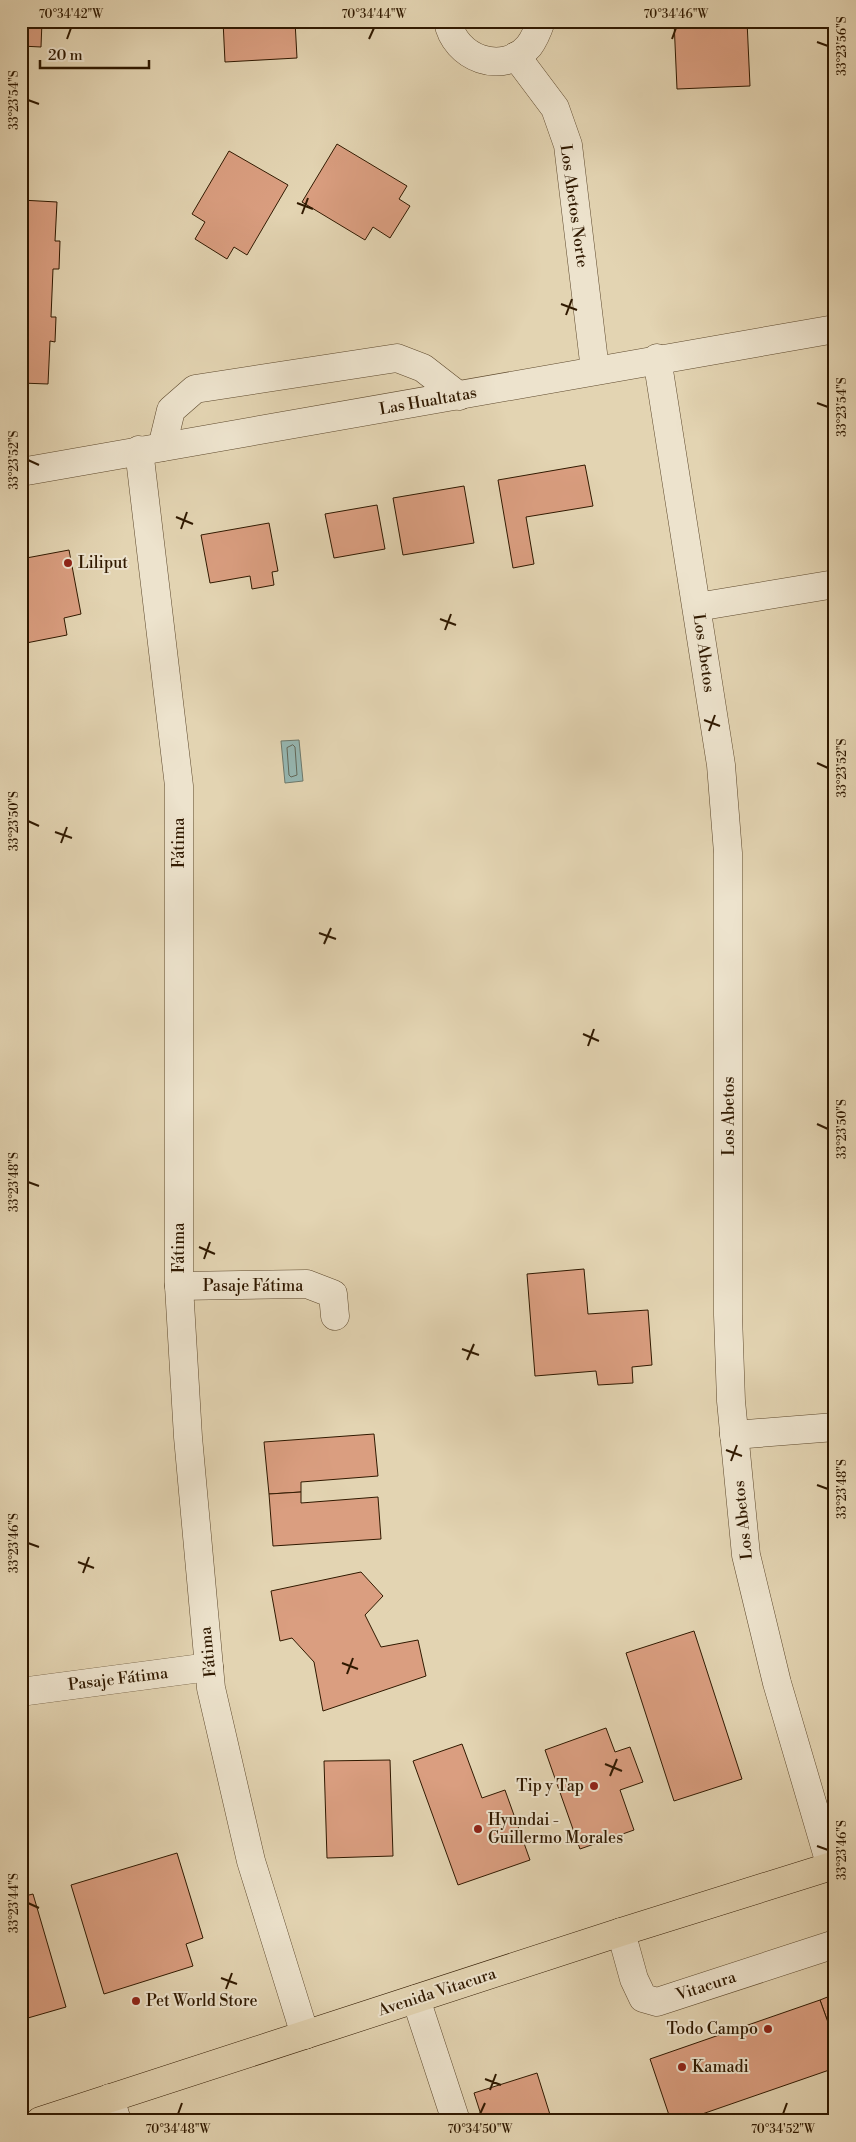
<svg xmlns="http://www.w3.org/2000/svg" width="856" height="2142" font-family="'Libre Bodoni',serif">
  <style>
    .water { fill: #96b7b2; stroke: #6d786b }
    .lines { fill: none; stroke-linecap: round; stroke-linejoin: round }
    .shore { stroke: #636859; stroke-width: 1 }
    .building { fill: #da9e80; stroke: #301900 }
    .minor-casing { stroke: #5d482c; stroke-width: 29 }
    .major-casing { stroke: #301900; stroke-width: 29 }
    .minor { stroke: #ede3cd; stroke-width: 28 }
    .major { stroke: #e3d4b2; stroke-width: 28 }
    .ticks { fill: none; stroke: #301900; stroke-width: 2 }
    .poi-dot { fill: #8f2418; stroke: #ede3cd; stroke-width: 2 }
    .labels { text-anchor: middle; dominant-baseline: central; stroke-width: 4; stroke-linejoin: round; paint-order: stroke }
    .street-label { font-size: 16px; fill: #301900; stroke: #ede3cd }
    .poi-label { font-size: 16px; fill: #301900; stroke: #ede3cd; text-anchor: start }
    .neatline { fill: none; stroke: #301900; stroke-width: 2 }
    .ticks-label { font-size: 12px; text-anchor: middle; fill: #301900 }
  </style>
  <rect width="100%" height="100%" fill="#e3d4b2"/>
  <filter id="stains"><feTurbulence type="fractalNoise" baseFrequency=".004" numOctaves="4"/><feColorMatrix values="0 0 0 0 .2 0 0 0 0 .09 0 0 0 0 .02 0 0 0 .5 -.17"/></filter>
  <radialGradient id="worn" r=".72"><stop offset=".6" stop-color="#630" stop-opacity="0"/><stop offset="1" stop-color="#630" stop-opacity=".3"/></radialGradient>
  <polygon class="water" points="299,740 303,781 285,783 281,741"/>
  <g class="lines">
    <polygon class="shore" points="293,745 295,747 297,775 291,777 289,775 287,748"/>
  </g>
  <g class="building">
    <polygon points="21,21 42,21 41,47 21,46"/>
    <polygon points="223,21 295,21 297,58 225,62"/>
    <polygon points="674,21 747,21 750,86 677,89"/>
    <polygon points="337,144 407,186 399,199 410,206 390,238 373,227 365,240 302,202"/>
    <polygon points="229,151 288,185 247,255 234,247 227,259 195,239 205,222 192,214"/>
    <polygon points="21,200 57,202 55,241 60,241 59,269 53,269 51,317 56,317 55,342 50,341 48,384 21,383"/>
    <polygon points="585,465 593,506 526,517 534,564 513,568 498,480"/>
    <polygon points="464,486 474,543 403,555 393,498"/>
    <polygon points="377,505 385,549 334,558 325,514"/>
    <polygon points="269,523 278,571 272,572 274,585 252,589 250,576 210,583 201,535"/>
    <polygon points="69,550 81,614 64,618 67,635 21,644 21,559"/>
    <polygon points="584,1269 588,1314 648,1310 652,1365 632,1367 633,1383 598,1385 596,1371 535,1376 527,1274"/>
    <polygon points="374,1434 378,1476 301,1482 301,1492 269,1494 264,1442"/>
    <polygon points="301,1492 301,1503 378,1497 381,1539 273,1546 269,1494"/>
    <polygon points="361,1572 383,1596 365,1615 381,1647 418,1640 426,1676 323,1711 314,1662 292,1638 280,1641 271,1591"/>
    <polygon points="694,1631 742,1779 674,1801 626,1653"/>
    <polygon points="606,1728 615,1752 630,1747 643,1782 620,1790 634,1830 580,1849 545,1750"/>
    <polygon points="462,1744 482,1798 505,1790 530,1860 458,1885 413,1761"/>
    <polygon points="390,1760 393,1856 327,1858 324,1761"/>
    <polygon points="177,1853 203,1938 186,1944 193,1966 104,1994 71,1885"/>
    <polygon points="33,1894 66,2007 21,2020 21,1897"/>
    <polygon points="835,1994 835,2042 820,2000"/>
    <polygon points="820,2000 835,2042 835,2068 682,2121 671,2121 650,2059"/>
    <polygon points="537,2073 552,2121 483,2121 474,2093"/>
  </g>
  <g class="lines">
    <g class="minor-casing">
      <g id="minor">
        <path d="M 448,21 C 454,58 503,77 529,46 C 535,38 538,30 541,21"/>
        <polyline points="516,56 555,108 568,145 595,370"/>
        <polyline points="657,358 721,765 728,853 728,1315 731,1401 746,1555 777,1683 831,1867"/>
        <polyline points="162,447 171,410 195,389 397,358 423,368 459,396"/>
        <polyline points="139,450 179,786 179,1286 188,1437 209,1667 211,1688 251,1861 305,2035"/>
        <polyline points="21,472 835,329"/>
        <polyline points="697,607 835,584"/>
        <polyline points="179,1286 307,1284 333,1294 335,1316"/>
        <polyline points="734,1435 835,1427"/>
        <polyline points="28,1691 209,1667"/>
        <polyline points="621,1932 634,1979 643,1998 657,2002 835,1944"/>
        <polyline points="416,1999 456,2121"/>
        <polyline points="110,2098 117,2121"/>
      </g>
    </g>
    <g class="major-casing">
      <polyline id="major" points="40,2121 621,1932 835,1865"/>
    </g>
    <use href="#minor" class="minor"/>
    <use href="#major" class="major"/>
  </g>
  <path class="ticks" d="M 67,39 L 71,28M 369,39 L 374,28M 672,39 L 676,28M 817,42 L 828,46M 28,100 L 39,104M 297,203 L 313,209M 302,214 L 308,198M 561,304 L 577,310M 566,315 L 572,299M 817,403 L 828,407M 28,460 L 39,465M 176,517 L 193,524M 181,529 L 187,512M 440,619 L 456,625M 445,630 L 451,614M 704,720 L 720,726M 709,731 L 715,715M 817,763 L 828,768M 28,821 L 39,826M 55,832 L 72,838M 61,843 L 67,827M 319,933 L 336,939M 324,944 L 331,928M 583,1034 L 599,1041M 588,1046 L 594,1029M 817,1124 L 828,1129M 28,1182 L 39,1186M 199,1247 L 215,1254M 204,1259 L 210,1242M 462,1349 L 479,1355M 467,1360 L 474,1344M 726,1450 L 742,1456M 731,1461 L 737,1445M 817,1485 L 828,1489M 28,1543 L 39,1547M 78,1562 L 94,1568M 83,1573 L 89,1557M 342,1663 L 358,1669M 347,1674 L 353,1658M 605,1764 L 622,1771M 610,1776 L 617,1759M 817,1846 L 828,1850M 28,1903 L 39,1908M 221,1978 L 237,1984M 226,1989 L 232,1973M 485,2079 L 501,2085M 490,2090 L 496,2074M 178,2114 L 182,2103M 480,2114 L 485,2103M 783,2114 L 787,2103"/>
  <g class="poi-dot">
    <circle cx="68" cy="563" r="5"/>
    <circle cx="594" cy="1786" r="5"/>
    <circle cx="478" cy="1829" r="5"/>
    <circle cx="136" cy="2001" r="5"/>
    <circle cx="768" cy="2029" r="5"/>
    <circle cx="682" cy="2067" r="5"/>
  </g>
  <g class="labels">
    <g class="street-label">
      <text transform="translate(574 206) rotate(82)">Los Abetos Norte</text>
      <text transform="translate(428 401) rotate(-10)">Las Hualtatas</text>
      <text transform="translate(704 653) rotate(82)">Los Abetos</text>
      <text transform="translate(179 843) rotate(-90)">Fátima</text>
      <text transform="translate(729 1116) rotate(-90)">Los Abetos</text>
      <text transform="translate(179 1248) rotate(-90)">Fátima</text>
      <text x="253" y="1286">Pasaje Fátima</text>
      <text transform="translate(743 1520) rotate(-96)">Los Abetos</text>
      <text transform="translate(208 1652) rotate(-96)">Fátima</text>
      <text transform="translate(118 1679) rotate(-7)">Pasaje Fátima</text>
      <text transform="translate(706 1986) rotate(-18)">Vitacura</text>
      <text transform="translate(437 1992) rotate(-18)">Avenida Vitacura</text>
    </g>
    <g class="poi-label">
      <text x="78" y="563">Liliput</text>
      <text x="584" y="1786" text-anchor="end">Tip y Tap</text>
      <text x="488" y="1820">Hyundai -<tspan x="488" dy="18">Guillermo Morales</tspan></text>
      <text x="146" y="2001">Pet World Store</text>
      <text x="758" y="2029" text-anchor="end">Todo Campo</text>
      <text x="692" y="2067">Kamadi</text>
    </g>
  </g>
  <rect width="856" height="2142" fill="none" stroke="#e3d4b2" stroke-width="55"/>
  <path d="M40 60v8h109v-8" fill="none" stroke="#301900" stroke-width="2.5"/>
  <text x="48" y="60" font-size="15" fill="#301900" stroke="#ede3cd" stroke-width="4" paint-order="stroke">20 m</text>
  <rect x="28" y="28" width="800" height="2086" class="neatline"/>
  <g class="ticks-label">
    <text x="71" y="18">70°34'42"W</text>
    <text x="374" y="18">70°34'44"W</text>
    <text x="676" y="18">70°34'46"W</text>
    <text transform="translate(842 46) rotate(-90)" y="4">33°23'56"S</text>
    <text transform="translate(14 100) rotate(-90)" y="4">33°23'54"S</text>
    <text transform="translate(842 407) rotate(-90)" y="4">33°23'54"S</text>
    <text transform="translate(14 460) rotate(-90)" y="4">33°23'52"S</text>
    <text transform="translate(842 768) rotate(-90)" y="4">33°23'52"S</text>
    <text transform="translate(14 821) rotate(-90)" y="4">33°23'50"S</text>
    <text transform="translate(842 1129) rotate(-90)" y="4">33°23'50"S</text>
    <text transform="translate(14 1182) rotate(-90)" y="4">33°23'48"S</text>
    <text transform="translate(842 1489) rotate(-90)" y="4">33°23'48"S</text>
    <text transform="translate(14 1543) rotate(-90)" y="4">33°23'46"S</text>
    <text transform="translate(842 1850) rotate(-90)" y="4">33°23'46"S</text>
    <text transform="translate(14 1903) rotate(-90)" y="4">33°23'44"S</text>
    <text x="178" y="2133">70°34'48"W</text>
    <text x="480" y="2133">70°34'50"W</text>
    <text x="783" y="2133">70°34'52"W</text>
  </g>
  <rect width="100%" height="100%" filter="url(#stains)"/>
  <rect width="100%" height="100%" fill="url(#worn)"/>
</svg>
